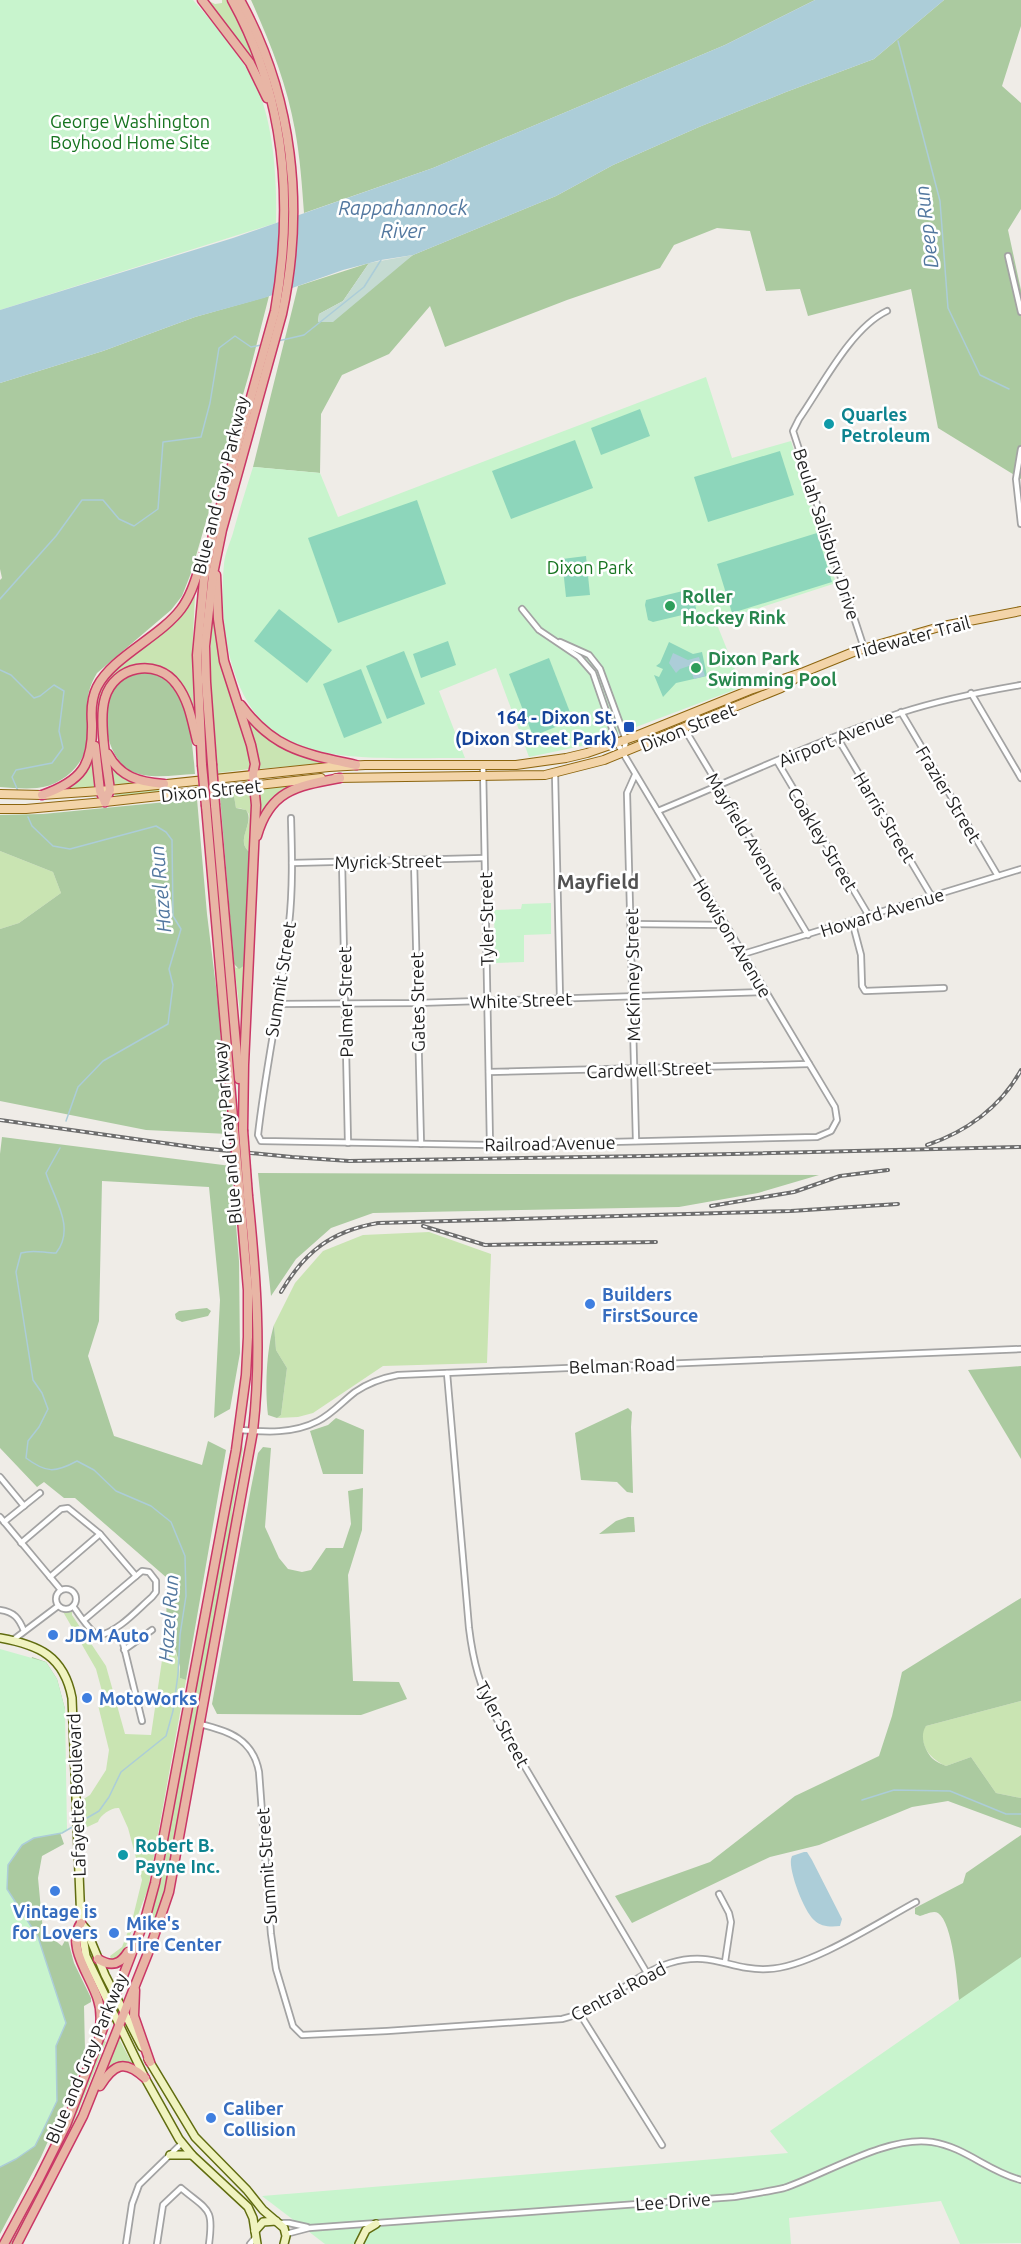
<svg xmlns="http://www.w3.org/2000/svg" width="1021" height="2244" font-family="Ubuntu,sans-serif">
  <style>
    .grass { fill: #c9e4b2 }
    .forest { fill: #abcaa0 }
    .wetland { fill: #c5dbd2 }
    .park { fill: #c8f4cd }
    .pitch { fill: #8dd6bb }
    .water { fill: #accdd8 }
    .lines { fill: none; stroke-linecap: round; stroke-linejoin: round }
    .stream { stroke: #accdd8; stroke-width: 1.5 }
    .minor-casing { stroke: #a3a3a3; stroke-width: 8 }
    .secondary-casing { stroke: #616d10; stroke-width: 10 }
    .primary-casing { stroke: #8c650f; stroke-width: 10 }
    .trunk-casing { stroke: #ca3766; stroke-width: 11 }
    .minor { stroke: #fff; stroke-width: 4.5 }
    .secondary { stroke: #f0f3c0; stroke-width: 7 }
    .primary { stroke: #f3d4a8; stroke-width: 8 }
    .trunk { stroke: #e8b5a5; stroke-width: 8 }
    .rail-casing { stroke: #6d6d6d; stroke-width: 4 }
    .rail { stroke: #fff; stroke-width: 1.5; stroke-dasharray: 4.5; stroke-linecap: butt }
    .trunk-bridge-casing { stroke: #ca3766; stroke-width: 11; stroke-linecap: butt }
    .trunk-bridge { stroke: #e8b5a5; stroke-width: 8 }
    .culture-dot { fill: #0f9aa8; stroke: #fff; stroke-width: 2 }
    .leisure-dot { fill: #2e9e5b; stroke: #fff; stroke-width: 2 }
    .transit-dot { fill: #1a4fb4; stroke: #fff; stroke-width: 2 }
    .shop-dot { fill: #3f7fe0; stroke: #fff; stroke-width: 2 }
    .labels { text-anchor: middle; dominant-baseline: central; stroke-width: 5; stroke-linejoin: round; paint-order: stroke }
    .park-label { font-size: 18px; fill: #177420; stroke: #fff }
    .culture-label { font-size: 18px; font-weight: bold; fill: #0d838f; stroke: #fff; text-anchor: start }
    .street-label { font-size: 18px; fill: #1f1f1f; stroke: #fff }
    .leisure-label { font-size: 18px; font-weight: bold; fill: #27864d; stroke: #fff; text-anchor: start }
    .transit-label { font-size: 18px; font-weight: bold; fill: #164399; stroke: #fff; text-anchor: end }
    .shop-label { font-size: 18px; font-weight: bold; fill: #366cbe; stroke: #fff; text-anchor: start }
    .water-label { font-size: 20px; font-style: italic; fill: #52779f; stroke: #fff }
    .neighbourhood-label { font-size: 20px; font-weight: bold; fill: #525252; stroke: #fff }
  </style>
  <rect width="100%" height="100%" fill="#efece7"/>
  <g class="grass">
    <polygon points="207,0 215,4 222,3 222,0 227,0 244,32 257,65 255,65"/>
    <path d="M 195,596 L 192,656 L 194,705 L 191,706 L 114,676 C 84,706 111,751 105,786 L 96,715 L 99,693 L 113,672 L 177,622 Z"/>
    <polygon points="212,608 215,608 222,669 245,733 252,766 250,769 218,773 210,681"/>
    <path d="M 244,714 C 271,740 288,755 327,763 L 258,769 L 254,746 Z"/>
    <polygon points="93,757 96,788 59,792 86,771"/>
    <polygon points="111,768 123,778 138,783 114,786"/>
    <polygon points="293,785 271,801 259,816 258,789"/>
    <path d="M 178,786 C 167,795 129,798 115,795 L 115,793 Z"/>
    <path d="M 251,790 L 252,791 L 251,853 C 229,839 268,810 236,808 L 234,796 L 220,796 L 220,793 Z"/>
    <polygon points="0,851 53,872 61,893 19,923 0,929"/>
    <polygon points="234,964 236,968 245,965 241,1020"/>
    <polygon points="429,1232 491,1254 487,1363 383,1366 313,1413 298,1417 277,1418 281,1415 287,1368 276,1350 274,1325 295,1283 323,1251 363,1235"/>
    <polygon points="242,1442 243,1449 232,1513 232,1531 167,1883 153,1924 152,1909"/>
    <path d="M 62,1610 L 72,1611 L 72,1615 L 106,1666 L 125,1734 L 151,1735 L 166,1633 C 175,1647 180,1661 180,1678 L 186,1680 L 148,1889 L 122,1956 L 112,1962 L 110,1956 L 122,1947 L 132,1921 L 142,1880 L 128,1828 L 119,1808 C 112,1807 100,1815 98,1822 L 83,1829 L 82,1800 L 90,1795 L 106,1770 L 109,1750 L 98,1705 L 103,1695 L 96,1669 Z"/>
    <path d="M 1021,1701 L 1021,1798 L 996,1793 L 971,1757 L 946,1766 C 931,1759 922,1749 922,1731 L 926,1726 Z"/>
    <polygon points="118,2037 133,2065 118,2063 107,2068"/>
    <polygon points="103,2040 106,2042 60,2156 13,2244 8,2244"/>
  </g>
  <g class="forest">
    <path d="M 251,0 L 815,0 L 725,45 L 433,168 L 304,213 C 302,185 300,157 295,130 C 287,84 270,42 251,0 Z"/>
    <polygon points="944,0 1021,0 1021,26 1002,86 1021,103 1021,209 1008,230 1021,290 1021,479 938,428 911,289 808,316 800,289 766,291 750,231 717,228 674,245 660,268 567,300 445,347 430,306 389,354 342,375 321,414 320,473 253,467 298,286 369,263 343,301 319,314 318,322 413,255 556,196 613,165 699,127 786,92 874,59"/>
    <path d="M 269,296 L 249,374 L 191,573 L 182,596 L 171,610 L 97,673 C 83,697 88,709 88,736 C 88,762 63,786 37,788 C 25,789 12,788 0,787 L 0,580 L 2,578 L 0,569 L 0,383 L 103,351 L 195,317 Z"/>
    <path d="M 146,669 C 152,672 162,675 168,679 C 189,694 193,749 195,774 C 174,775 150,780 131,771 C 107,759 99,713 111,691 C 118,678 133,674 146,669 Z"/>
    <path d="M 232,794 L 234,796 L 236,808 L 246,810 C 256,823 233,841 251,853 L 245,965 L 239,969 L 234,964 L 220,796 Z"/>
    <polygon points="197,799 207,914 218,1003 228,1134 146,1130 0,1101 0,929 19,923 61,893 53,872 0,851 0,815 43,814"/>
    <polygon points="2,1137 231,1166 239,1261 240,1353 230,1409 214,1418 220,1300 209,1187 102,1181 99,1321 88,1356 114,1436 202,1465 208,1441 226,1450 186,1680 180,1678 180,1667 176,1651 166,1633 167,1578 75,1498 64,1498 44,1482 37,1487 0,1448 0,1154"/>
    <polygon points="258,1173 819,1175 758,1193 679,1207 373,1213 331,1228 296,1259 271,1296"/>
    <polygon points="207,1308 211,1311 208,1316 182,1322 176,1319 175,1314 179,1311"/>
    <path d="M 274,1325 L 276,1350 L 287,1368 L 281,1415 L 277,1418 L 268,1415 C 265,1389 266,1351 274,1325 Z"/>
    <polygon points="1021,1366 1021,1459 968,1370"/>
    <polygon points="628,1408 632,1412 631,1427 633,1493 627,1492 617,1482 581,1480 575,1433"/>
    <polygon points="336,1418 364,1430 363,1474 323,1474 310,1431 328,1425"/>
    <polygon points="263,1447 271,1448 265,1527 279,1558 288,1569 302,1572 311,1570 326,1548 343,1548 351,1524 348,1491 363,1488 362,1530 348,1575 353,1681 399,1682 407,1699 361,1715 217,1714 212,1704 251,1488 258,1453"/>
    <polygon points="628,1517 634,1517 635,1532 599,1534 616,1521"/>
    <path d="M 1021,1598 L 1021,1701 L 926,1726 C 919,1736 925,1751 933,1759 C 936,1762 942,1764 946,1766 L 971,1757 L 996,1793 L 1021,1798 L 1021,1828 L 948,1801 L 912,1807 L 819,1845 L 770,1857 L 632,1923 L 615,1896 L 710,1862 L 795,1796 L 879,1756 L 892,1716 L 902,1672 Z"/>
    <polygon points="32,1657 46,1662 57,1679 65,1709 57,1824 64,1844 42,1856 38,1878 43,1931 62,1946 67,1937 74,1963 91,1998 91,2002 84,2006 85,2050 79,2071 41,2157 0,2234 0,1737 15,1720"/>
    <path d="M 1021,1835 L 1021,2052 L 959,2000 C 957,1982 953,1923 938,1913 C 933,1910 925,1915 920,1916 L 915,1914 L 915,1908 L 963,1883 L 966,1873 Z"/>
  </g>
  <polygon class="wetland" points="413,255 333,322 318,322 319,314 343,301 369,263"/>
  <g class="park">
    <path d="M 0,0 L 193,0 C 217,27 243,57 258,90 C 274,127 277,183 276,223 L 0,310 Z"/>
    <path d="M 706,377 L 732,458 L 791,441 L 836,583 L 716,622 L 742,687 L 591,744 L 529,757 L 496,668 L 439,691 L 465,758 C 413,757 346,763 297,745 C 230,720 218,626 224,564 C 225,553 230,543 233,533 C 239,511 246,489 253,467 L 320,473 L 338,517 Z"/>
    <polygon points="551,903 551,934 524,935 524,962 495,963 494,910 521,909 522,904"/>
    <polygon points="0,1649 46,1662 57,1679 65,1709 67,1830 62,1833 34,1838 22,1845 8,1865 7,1889 38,1937 66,2023 56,2046 57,2101 46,2124 35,2146 16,2159 0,2167"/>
    <polygon points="1021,1957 1021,2243 960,2244 941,2201 789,2218 791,2244 325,2244 262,2196 788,2153 770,2131"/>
  </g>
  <g class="pitch">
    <polygon points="640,409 650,436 601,455 591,428"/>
    <polygon points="575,440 593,488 511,519 492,471"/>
    <polygon points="780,451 794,495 708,522 694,477"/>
    <polygon points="417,500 446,584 338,623 308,538"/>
    <polygon points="817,533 832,582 732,613 717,564"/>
    <polygon points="586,556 590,595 566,597 562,559"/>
    <polygon points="687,590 692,593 696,608 695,612 653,622 648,620 645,605 646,600"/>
    <polygon points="279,609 332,650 307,683 254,641"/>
    <polygon points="448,641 456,665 421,678 413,654"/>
    <polygon points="669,642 693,654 702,652 707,676 676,683 663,697 654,675 659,677 663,669 656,666 660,663"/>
    <polygon points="404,651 425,704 387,719 366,666"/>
    <polygon points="549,658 573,720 533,736 509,674"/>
    <polygon points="361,669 382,723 344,738 323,684"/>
  </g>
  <g class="water">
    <polygon points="815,0 944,0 874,59 786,92 699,127 613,165 556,196 413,255 381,260 343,270 264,298 195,317 103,351 0,383 0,310 233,238 433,168 725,45"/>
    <polygon points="673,653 688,660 699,657 705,676 694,679 689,666 680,669 676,673 669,663"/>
    <path d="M 804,1852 L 807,1852 L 812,1860 L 842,1919 L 840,1926 C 831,1927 821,1927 814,1920 C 804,1911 789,1872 791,1859 L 792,1856 Z"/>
  </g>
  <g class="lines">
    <g class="stream">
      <polyline points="898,41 940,201 948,308 980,375 1009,389"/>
      <polyline points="278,341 304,335 364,287 381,260"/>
      <polyline points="0,599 56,536 82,500 103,500 119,519 134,526 158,509 163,442 201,437 210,403 219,348 235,336 251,347 261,345"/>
      <polyline points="0,670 11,675 34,698 40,696 54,685 64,691 59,731 63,748 52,763 16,770 12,777 18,791"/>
      <polyline points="28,817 32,826 53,846 70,849 156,826 166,832 172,840 173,916 181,929 169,969 173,985 168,1024 103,1061 78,1087 66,1121"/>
      <path d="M 60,1148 L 46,1173 C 54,1199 76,1228 56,1253 C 43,1253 34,1249 21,1253 L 16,1272 L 33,1380 L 42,1393 L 48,1409 L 39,1427 L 28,1441 L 26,1458 C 46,1473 55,1473 77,1461 L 94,1470 L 116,1491 L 151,1506 L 171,1522 L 185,1556 L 186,1596 L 180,1635 L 178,1674 L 173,1711 L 166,1736 L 121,1772 L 109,1797 L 99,1811 L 80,1822"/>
      <polyline points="862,1800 894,1790 950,1791 1006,1814 1021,1814"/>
      <polyline points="0,2167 16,2159 35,2146 46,2124 57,2101 56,2046 66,2023 38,1937 7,1889 8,1865 22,1845 34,1838 62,1833 74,1826"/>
    </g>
    <g class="minor-casing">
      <g id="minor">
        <polyline points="1008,256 1021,312"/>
        <polyline points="1021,449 1016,479 1021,524"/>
        <polyline points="560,642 589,655 600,669 626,740 624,752"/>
        <path d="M 864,648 L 793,431 L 799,419 C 822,386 851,328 887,311"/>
        <polyline points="971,693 1021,778"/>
        <polyline points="901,712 998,876"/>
        <polyline points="684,728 808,935"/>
        <polyline points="837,737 932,897"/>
        <polyline points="777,761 869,916"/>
        <polyline points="483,766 490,1145"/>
        <polyline points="555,773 560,999"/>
        <polyline points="635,775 627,793 636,1141"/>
        <path d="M 658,811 C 738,778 818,740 900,713 C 940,700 980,692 1021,685"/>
        <path d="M 291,818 C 292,853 293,889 289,924 C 282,995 266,1064 258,1135 L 261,1141 L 490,1145 L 817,1137 L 831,1131 L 837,1120 L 835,1107 L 617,743 L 593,673 L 579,657 L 539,630 L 522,609"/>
        <polyline points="414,860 421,1144"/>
        <polyline points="342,861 348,1143"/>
        <polyline points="292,863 484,858"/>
        <polyline points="852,921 861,955 862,986 865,991 944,988"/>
        <polyline points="631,924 726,925"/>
        <polyline points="743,954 1021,869"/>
        <polyline points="276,1004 417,1003 766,992"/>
        <polyline points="489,1072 809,1064"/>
        <path d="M 447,1373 L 469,1628 C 473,1661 480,1688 496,1718 L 647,1973"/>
        <path d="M 239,1430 C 266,1432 293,1434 318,1421 C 332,1414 342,1402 355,1392 C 368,1383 382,1378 398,1375 L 1021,1349"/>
        <polyline points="0,1477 24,1506"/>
        <polyline points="0,1517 61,1590"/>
        <polyline points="4,1522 40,1493"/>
        <polyline points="21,1543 61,1509 68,1508 100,1534 136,1576"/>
        <polyline points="50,1577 100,1534"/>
        <circle cx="66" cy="1599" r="10"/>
        <path d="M 73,1606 C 80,1616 88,1629 98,1636 C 119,1631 136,1611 152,1597 L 156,1592 L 156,1581 L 149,1572 L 142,1571 L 84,1620"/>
        <path d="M 0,1610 C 14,1612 19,1618 24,1631"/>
        <polyline points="113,1630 123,1643 142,1721"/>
        <polyline points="13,1640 58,1606"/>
        <polyline points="124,1650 152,1630"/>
        <path d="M 200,1724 C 229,1731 253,1739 259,1772 L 271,1934 L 276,1969 L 293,2026 L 302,2035 L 387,2031 L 562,2019 C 602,2010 631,1975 670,1963 C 713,1950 730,1971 768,1969 C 809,1968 879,1922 916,1902"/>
        <polyline points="719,1894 729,1913 731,1922 725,1962"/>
        <polyline points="580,2014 662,2145"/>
        <polyline points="280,2223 289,2223 307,2227"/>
        <path d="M 286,2234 L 309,2228 L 734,2197 C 750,2194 767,2192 784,2188 C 826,2174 888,2135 932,2142 C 965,2147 989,2172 1021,2180"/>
        <polyline points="126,2244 132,2204 139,2185 182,2143"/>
        <path d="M 157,2244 L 163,2205 L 181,2188 C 208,2211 214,2207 209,2244"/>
        <polyline points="250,2244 255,2238"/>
      </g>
    </g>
    <g class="secondary-casing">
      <g id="secondary">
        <path d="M 0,1638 C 39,1645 64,1656 72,1698 L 81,1923 L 86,1956 L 145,2078 L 179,2139 L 192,2155 L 248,2207 L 253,2218 L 257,2244"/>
        <polyline points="81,1923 86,1929 105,1975 142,2047"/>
        <polyline points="148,2059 195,2137 247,2190 263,2210 284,2228 286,2236 284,2244"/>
        <polyline points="170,2155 192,2155"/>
        <polyline points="255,2231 263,2222 276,2221"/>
        <polyline points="359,2244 366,2230 376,2224"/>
      </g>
    </g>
    <g class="primary-casing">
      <g id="primary">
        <polyline points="336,778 545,775 604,760 781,688 799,676"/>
        <polyline points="0,794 42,795 100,791 329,767 365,765 516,765 566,758 587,753 636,736 750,690 804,672 856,651 943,626 1021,611"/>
        <polyline points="0,809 26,809 105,802 321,778"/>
      </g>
    </g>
    <g class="trunk-casing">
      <g id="trunk">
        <polyline points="202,0 250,63 267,98"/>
        <polyline points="216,575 218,619 224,661 251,745 255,764 253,774 256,805 244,1065 243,1130"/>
        <path d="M 241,705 C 274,750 306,754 356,765"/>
        <polyline points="95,746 100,791 105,802"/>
        <path d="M 108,754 C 120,777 139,782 164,784"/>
        <path d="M 212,764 L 206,682 L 205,646 L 213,574 L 222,530 L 282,314 C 305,208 293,96 240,0"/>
        <path d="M 202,765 L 197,655 L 204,579 L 214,530 L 275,311 C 294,203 286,97 232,0"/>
        <path d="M 42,795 C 82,781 93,765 92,723 C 91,711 91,699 97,687 C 112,657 160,637 181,609 C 193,593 197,573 204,554"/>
        <path d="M 105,802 L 110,790 C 107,766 98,720 105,698 C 114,666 157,657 177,685 C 189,701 192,721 197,741"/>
        <polyline points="215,805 239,1079"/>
        <polyline points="206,806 234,1129"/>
        <path d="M 257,836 C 270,790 297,786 340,778"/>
        <path d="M 81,1923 C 65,1946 92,1978 98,2000 C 101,2009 101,2019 100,2028"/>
        <path d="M 98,1959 C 111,1967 120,1965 128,1952"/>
        <polyline points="135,1990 134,2016 150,2062"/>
        <path d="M 100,2086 C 114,2064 124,2059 145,2078"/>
        <polyline points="4,2244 39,2179 66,2125 146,1916 155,1883 236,1450 246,1375 248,1337 248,1290 240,1195"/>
        <path d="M 17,2244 L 83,2116 L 150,1948 L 169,1892 L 253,1431 C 262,1352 256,1274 248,1196"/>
      </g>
    </g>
    <use href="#minor" class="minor"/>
    <use href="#secondary" class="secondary"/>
    <use href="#primary" class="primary"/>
    <use href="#trunk" class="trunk"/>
    <g class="rail-casing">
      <g id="rail">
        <polyline points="0,1120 199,1148 292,1157 349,1161 647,1156 1021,1147"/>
        <path d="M 927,1145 C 966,1132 1001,1107 1021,1070"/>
        <polyline points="711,1206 794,1192 840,1176 888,1170"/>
        <polyline points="423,1226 485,1245 656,1242"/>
        <path d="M 281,1292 C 305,1251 332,1231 378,1223 L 791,1211 L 898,1204"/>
      </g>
    </g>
    <use href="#rail" class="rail"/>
    <g class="trunk-bridge-casing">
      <g id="trunk-bridge">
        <polyline points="212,764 215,805"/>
        <polyline points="202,765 206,806"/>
        <polyline points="234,1129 240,1195"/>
        <polyline points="243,1130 248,1196"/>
      </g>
    </g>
    <use href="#trunk-bridge" class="trunk-bridge"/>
  </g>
  <g class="culture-dot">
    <circle cx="829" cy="424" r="6"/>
    <circle cx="123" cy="1855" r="6"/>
  </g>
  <g class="leisure-dot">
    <circle cx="670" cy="606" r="6"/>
    <circle cx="696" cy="668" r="6"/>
  </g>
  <rect class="transit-dot" x="623" y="721" width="12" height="12" rx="3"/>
  <g class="shop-dot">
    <circle cx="590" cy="1304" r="6"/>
    <circle cx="53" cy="1635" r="6"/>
    <circle cx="87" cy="1698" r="6"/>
    <circle cx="55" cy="1891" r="6"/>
    <circle cx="114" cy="1933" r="6"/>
    <circle cx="211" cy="2118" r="6"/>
  </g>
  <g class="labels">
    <g class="park-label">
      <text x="130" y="121">George Washington<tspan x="130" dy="21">Boyhood Home Site</tspan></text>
      <text x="590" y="567">Dixon Park</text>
    </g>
    <g class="culture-label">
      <text x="841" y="414">Quarles<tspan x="841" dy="21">Petroleum</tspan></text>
      <text x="135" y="1845">Robert B.<tspan x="135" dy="21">Payne Inc.</tspan></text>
    </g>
    <g class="street-label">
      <text transform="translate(220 485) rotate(-76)">Blue and Gray Parkway</text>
      <text transform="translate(827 534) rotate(72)">Beulah Salisbury Drive</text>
      <text transform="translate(911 637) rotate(-15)">Tidewater Trail</text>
      <text transform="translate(688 727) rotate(-22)">Dixon Street</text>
      <text transform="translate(836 738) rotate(-22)">Airport Avenue</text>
      <text transform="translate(211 790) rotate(-6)">Dixon Street</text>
      <text transform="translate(949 794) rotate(59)">Frazier Street</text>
      <text transform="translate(885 817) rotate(59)">Harris Street</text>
      <text transform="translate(746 832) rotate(59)">Mayfield Avenue</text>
      <text transform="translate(823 839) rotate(59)">Coakley Street</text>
      <text transform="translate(388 861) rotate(-1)">Myrick Street</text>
      <text transform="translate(882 912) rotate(-17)">Howard Avenue</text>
      <text transform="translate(486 919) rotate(-91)">Tyler Street</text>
      <text transform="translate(733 938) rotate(59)">Howison Avenue</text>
      <text transform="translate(632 975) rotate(-91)">McKinney Street</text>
      <text transform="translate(280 979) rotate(-81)">Summit Street</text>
      <text transform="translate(521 1000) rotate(-2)">White Street</text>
      <text transform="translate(345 1002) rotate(-91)">Palmer Street</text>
      <text transform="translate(417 1002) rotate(-91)">Gates Street</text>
      <text transform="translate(649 1069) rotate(-2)">Cardwell Street</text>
      <text transform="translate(227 1133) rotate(-95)">Blue and Gray Parkway</text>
      <text transform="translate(550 1143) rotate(-1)">Railroad Avenue</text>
      <text transform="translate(622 1365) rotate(-2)">Belman Road</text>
      <text transform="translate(503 1724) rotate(62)">Tyler Street</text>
      <text transform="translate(76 1795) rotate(-92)">Lafayette Boulevard</text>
      <text transform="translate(266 1866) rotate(-94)">Summit Street</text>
      <text transform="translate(618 1991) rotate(-28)">Central Road</text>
      <text transform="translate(86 2058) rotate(-67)">Blue and Gray Parkway</text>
      <text transform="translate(673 2201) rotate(-4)">Lee Drive</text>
    </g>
    <g class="leisure-label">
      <text x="682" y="596">Roller<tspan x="682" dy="21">Hockey Rink</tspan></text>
      <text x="708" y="658">Dixon Park<tspan x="708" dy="21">Swimming Pool</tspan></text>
    </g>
    <g class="transit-label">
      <text x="617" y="717">164 - Dixon St.<tspan x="617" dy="21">(Dixon Street Park)</tspan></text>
    </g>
    <g class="shop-label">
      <text x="602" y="1294">Builders<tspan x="602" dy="21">FirstSource</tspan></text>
      <text x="65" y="1635">JDM Auto</text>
      <text x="99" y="1698">MotoWorks</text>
      <text x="55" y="1911" text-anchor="middle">Vintage is<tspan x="55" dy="21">for Lovers</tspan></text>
      <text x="126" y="1923">Mike's<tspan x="126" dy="21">Tire Center</tspan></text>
      <text x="223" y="2108">Caliber<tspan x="223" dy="21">Collision</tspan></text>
    </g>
    <g class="water-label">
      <text x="403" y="207">Rappahannock<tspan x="403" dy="23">River</tspan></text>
      <text transform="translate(926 227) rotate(-97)">Deep Run</text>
      <text transform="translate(160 889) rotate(-95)">Hazel Run</text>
      <text transform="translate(168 1618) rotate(-86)">Hazel Run</text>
    </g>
    <g class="neighbourhood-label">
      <text x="598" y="881">Mayfield</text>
    </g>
  </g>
</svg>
